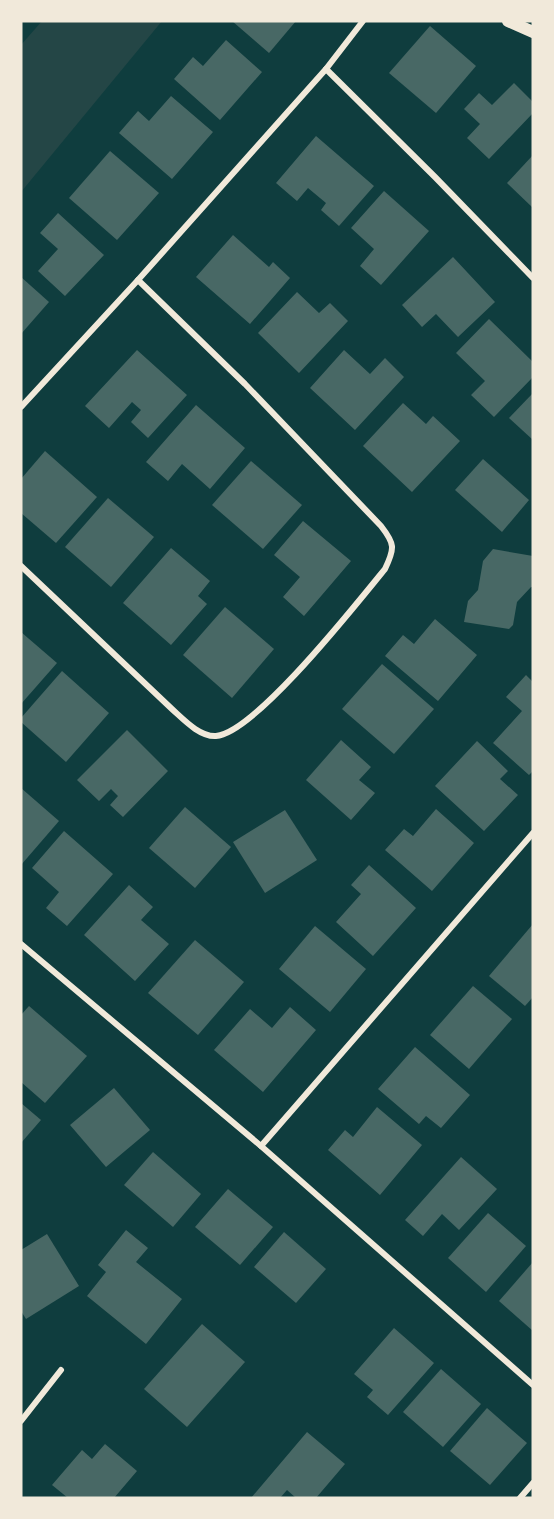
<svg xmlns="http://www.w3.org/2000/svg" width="554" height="1519" font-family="'Roboto Condensed',sans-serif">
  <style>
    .green { fill: #244646 }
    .building { fill: #486865 }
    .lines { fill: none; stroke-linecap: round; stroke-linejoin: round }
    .minor { stroke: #f1e9da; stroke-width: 6 }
    .secondary { stroke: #f1e9da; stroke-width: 12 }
  </style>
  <rect width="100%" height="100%" fill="#0f3d3e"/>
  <polygon class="green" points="42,21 162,21 21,192 21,45"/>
  <g class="building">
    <polygon points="232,21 296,21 269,53"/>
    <polygon points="430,26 476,66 436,113 389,73"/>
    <polygon points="226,40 262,72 220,120 174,79 193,57 203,66"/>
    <polygon points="514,83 533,102 533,113 489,159 467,138 480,124 464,109 479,93 492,105"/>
    <polygon points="171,96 213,132 172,179 119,133 138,111 149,121"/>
    <polygon points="316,136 374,186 339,226 321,210 326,203 308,188 297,201 276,183"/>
    <polygon points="110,151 159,193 117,240 69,198"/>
    <polygon points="533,155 533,208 507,183"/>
    <polygon points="384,191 429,231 381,285 360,266 374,249 351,228"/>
    <polygon points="58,213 104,255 65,296 38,271 58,249 40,233"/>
    <polygon points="233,235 269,267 273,262 290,278 250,324 196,277"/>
    <polygon points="453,257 495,302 458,337 436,314 422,327 402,305"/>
    <polygon points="21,277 49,302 21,334"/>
    <polygon points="297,292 319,313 330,303 348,321 299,373 258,333"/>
    <polygon points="489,319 533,362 533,377 494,417 471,395 485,381 456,353"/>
    <polygon points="137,350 187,395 148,438 131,422 141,410 132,402 109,428 85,406"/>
    <polygon points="344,350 370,374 385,358 404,377 355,430 310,388"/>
    <polygon points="533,393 533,440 509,418"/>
    <polygon points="403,403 426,424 433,416 460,441 412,492 363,446"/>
    <polygon points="196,405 245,448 210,489 182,464 168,481 146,462"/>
    <polygon points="45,451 97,497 56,543 21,513 21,479"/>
    <polygon points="483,459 529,500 502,532 455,490"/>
    <polygon points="251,461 302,505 263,549 212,505"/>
    <polygon points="108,498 154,537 111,587 65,547"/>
    <polygon points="303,521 351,561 304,616 283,597 300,577 274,555"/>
    <polygon points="171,548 210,581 198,596 207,604 171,645 123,603"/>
    <polygon points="493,549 533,556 533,587 531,587 517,602 513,625 509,629 464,622 468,601 478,590 483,561"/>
    <polygon points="225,607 274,649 232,698 183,655"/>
    <polygon points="435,619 477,655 438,701 385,656 403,635 414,644"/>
    <polygon points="21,632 57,663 21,704"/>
    <polygon points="382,664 434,709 394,754 342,709"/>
    <polygon points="62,671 109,713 66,762 21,722 21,718"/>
    <polygon points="526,675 533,682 533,771 529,775 493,743 522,711 506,697"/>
    <polygon points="127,730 168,771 123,817 110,805 118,796 111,789 99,801 77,780"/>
    <polygon points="341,740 371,767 359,780 375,793 351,820 306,780"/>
    <polygon points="477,741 508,771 500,779 518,795 484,831 435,786"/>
    <polygon points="21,788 59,821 21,865"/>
    <polygon points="185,807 231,847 195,888 149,848"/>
    <polygon points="436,809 474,843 432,891 385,850 404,829 413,836"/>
    <polygon points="285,810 317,860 265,893 233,842"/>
    <polygon points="64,831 113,874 67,926 46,908 59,892 32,868"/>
    <polygon points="369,865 416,908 373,956 336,922 361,894 351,885"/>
    <polygon points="129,885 153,907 141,920 169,944 135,981 84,935"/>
    <polygon points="533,924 533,997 525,1006 489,976"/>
    <polygon points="315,926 366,969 330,1012 279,969"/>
    <polygon points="195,940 244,982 198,1035 148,993"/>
    <polygon points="473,986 512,1019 469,1069 430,1035"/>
    <polygon points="29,1006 87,1056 45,1103 21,1082 21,1015"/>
    <polygon points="290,1007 316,1030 263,1092 214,1050 250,1009 272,1028"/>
    <polygon points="415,1047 470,1095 441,1128 426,1116 419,1124 378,1089"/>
    <polygon points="114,1088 150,1130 106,1167 70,1125"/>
    <polygon points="21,1103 41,1120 21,1143"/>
    <polygon points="377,1107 422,1145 380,1195 328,1150 345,1130 353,1137"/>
    <polygon points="153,1152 201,1194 173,1227 124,1185"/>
    <polygon points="461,1157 497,1189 459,1230 442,1214 423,1236 405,1220"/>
    <polygon points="228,1189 273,1227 240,1265 195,1227"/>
    <polygon points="488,1213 526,1246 486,1292 448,1258"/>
    <polygon points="126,1230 148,1248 136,1262 182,1299 146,1344 87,1296 106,1272 98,1265"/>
    <polygon points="284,1232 326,1269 296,1303 254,1267"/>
    <polygon points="47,1234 79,1286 26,1319 21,1311 21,1250"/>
    <polygon points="533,1262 533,1331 499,1301"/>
    <polygon points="202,1324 245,1362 187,1427 144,1389"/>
    <polygon points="394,1328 434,1363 388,1415 367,1397 373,1390 354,1374"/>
    <polygon points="441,1369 481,1404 443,1447 403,1412"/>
    <polygon points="487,1408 527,1443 490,1485 450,1451"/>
    <polygon points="307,1432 345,1464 316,1498 296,1498 287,1490 280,1498 251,1498"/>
    <polygon points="105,1444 137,1471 114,1498 68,1498 52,1485 82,1450 92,1459"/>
  </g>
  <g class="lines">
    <g class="minor">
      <polyline points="326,69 435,177 533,278"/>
      <polyline points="21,407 138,280 326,69 363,21"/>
      <path d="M 21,566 L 173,710 C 184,720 200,737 216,736 C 255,733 357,603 385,569 C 395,548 395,544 381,526 L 245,384 L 138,280"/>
      <polyline points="21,944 261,1146 533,1385"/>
      <polyline points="261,1146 533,833"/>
      <polyline points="21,1421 61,1370"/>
      <polyline points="520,1498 533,1483"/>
    </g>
    <polyline class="secondary" points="508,21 533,32"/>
  </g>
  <rect width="554" height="1519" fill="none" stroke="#f1e9da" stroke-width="45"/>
</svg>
